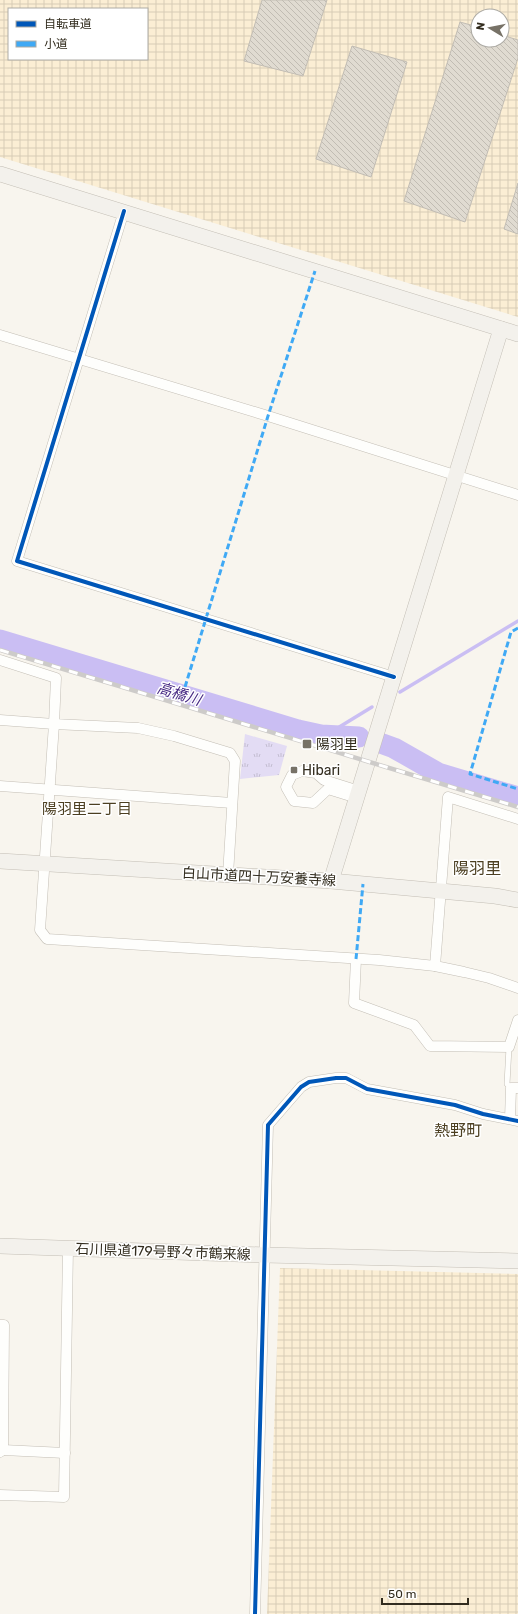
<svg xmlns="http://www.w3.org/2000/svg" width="518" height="1614" font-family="Rubik,'Noto Sans JP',sans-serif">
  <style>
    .industrial { fill: url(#industrial-grid); fill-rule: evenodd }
    .grass { fill: url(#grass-tufts) }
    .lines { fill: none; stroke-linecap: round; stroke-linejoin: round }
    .stream { stroke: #cabef3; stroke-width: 3.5 }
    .river { stroke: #cabef3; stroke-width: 21 }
    .building { fill: url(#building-back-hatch); stroke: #c2bdb4 }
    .lane-casing { stroke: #c3beb5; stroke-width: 6 }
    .street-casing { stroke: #c3beb5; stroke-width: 11 }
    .secondary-casing { stroke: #c3beb5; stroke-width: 16 }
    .lane { stroke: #fefefc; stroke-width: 5 }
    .street { stroke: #fefefc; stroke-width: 10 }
    .secondary { stroke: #f3f1ec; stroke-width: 15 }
    .rail-casing { stroke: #cdcbc9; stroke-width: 4.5 }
    .rail { stroke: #fff; stroke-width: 3; stroke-dasharray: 9; stroke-linecap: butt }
    .quiet { stroke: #3fa9f5; stroke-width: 3; stroke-dasharray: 6 3; stroke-linecap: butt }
    .cycleway-casing { stroke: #fff; stroke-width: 6 }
    .cycleway { stroke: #0057b8; stroke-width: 4 }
    .poi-dot { fill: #777267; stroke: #fff; stroke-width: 1.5 }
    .labels { text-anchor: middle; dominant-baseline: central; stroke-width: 3; stroke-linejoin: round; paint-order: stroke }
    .poi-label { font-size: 14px; fill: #322c1e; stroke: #fff; text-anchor: start }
    .street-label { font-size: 14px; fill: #322c1e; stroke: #fff }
    .water-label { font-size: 15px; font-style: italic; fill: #482a84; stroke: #fff }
    .neighbourhood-label { font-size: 15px; fill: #4c3f21; stroke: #fff }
    .quarter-label { font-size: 16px; fill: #4c3f21; stroke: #fff }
  </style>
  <defs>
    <pattern id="industrial-grid" width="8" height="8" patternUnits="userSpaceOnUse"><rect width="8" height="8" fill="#fbeed4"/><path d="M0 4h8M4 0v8" fill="none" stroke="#d8ccb6"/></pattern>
    <pattern id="grass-tufts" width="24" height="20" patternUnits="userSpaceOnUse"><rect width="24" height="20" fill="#e3dcf4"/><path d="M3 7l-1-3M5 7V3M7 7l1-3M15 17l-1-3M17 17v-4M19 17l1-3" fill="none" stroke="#c3bdd1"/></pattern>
    <pattern id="building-back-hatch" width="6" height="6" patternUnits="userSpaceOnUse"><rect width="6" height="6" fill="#e0dbd1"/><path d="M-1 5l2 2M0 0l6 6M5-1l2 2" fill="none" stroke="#c1bcb3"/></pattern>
  </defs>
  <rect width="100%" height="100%" fill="#f8f5ee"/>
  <g class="industrial">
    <path d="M 0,0 L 518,0 L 518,317 L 0,157 ZM 9,9 L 147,9 L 147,59 L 9,59 ZM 478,16 L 502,16 L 502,40 L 478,40 Z"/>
    <polygon points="280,1268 518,1274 518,1614 267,1614"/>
  </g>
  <polygon class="grass" points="245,734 287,746 279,775 240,779"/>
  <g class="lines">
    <g class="stream">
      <polyline points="400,692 518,621"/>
      <polyline points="321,735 336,729 372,707"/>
    </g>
    <g class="river">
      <polyline points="0,640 298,730 321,735 359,737"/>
      <polyline points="383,744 394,748 438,773 518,797"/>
    </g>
  </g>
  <g class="building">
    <polygon points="262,0 327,0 303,76 244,61"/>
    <polygon points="460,22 478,27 478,40 502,40 502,35 518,40 518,58 465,222 404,201"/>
    <polygon points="352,46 407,62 371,177 316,159"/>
    <polygon points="518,183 518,234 504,229"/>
  </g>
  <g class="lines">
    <g class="lane-casing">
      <polyline id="lane" points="509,1047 507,1084 511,1088"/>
    </g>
    <g class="street-casing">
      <g id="street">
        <polyline points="124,211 17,561 394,677"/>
        <polyline points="0,335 268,416 518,495"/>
        <polyline points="0,660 56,678 54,724 138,728 174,736 230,753 235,761 228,875"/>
        <polyline points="0,720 54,724 40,930 47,939 379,960 435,966 464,972 489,978 518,988"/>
        <polyline points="0,786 232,803"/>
        <polyline points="357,798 328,789 313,803 294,801 286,787 292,775 302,771 316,773 324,780 359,791"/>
        <polyline points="356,959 354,1003 414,1025 430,1046 509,1047 518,1020"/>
        <polyline points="435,966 448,797 518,819"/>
        <polyline points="510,1119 511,1088 518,1088"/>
        <polyline points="0,1325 4,1325 3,1450 0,1452"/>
        <polyline points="3,1450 65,1453"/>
        <polyline points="0,1495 64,1497 68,1248"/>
        <polyline points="255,1614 268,1125 301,1087 309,1082 336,1078 346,1078 367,1089 455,1105 483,1114 518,1121"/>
      </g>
    </g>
    <g class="secondary-casing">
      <g id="secondary">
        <polyline points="0,174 518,334"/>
        <polyline points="0,861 331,881 495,896 518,900"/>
        <polyline points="331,881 501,329"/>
        <polyline points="0,1246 265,1255 518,1261"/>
      </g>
    </g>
    <use href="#lane" class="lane"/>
    <use href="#street" class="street"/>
    <use href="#secondary" class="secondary"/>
    <g class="rail-casing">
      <polyline id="rail" points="0,650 518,807"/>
    </g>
    <use href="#rail" class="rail"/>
    <g class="quiet">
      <polyline points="518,628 511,632 470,774 518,789"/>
      <polyline points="185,687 268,416 315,271"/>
      <polyline points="356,959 363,884"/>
    </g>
    <g class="cycleway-casing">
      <g id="cycleway">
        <polyline points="124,211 17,561 394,677"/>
        <polyline points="255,1614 268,1125 301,1087 309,1082 336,1078 346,1078 367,1089 455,1105 483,1114 518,1121"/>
      </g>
    </g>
    <use href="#cycleway" class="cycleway"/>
  </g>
  <g class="poi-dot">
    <rect x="302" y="739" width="10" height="10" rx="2"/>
    <rect x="290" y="766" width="8" height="8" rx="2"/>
  </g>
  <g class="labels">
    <g class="poi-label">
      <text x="316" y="744">陽羽里</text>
      <text x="302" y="770">Hibari</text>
    </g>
    <g class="street-label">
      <text transform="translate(259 877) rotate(3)">白山市道四十万安養寺線</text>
      <text transform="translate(163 1252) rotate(2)">石川県道179号野々市鶴来線</text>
    </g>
    <g class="water-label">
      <text transform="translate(179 694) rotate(17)">高橋川</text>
    </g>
    <g class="neighbourhood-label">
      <text x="87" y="809">陽羽里二丁目</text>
    </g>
    <g class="quarter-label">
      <text x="477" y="868">陽羽里</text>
      <text x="458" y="1130">熱野町</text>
    </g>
  </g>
  <rect x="8" y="8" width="140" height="52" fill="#ffffff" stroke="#adaba5"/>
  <rect x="16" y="21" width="20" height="6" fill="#0057b8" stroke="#adaba5"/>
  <text x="44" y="28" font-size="12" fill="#322c1e">自転車道</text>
  <rect x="16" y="41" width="20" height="6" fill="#3fa9f5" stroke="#adaba5"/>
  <text x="44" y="48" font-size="12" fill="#322c1e">小道</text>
  <g transform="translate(490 28) rotate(280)"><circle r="19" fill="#ffffff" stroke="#adaba5"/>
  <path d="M0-3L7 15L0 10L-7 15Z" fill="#777267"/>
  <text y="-6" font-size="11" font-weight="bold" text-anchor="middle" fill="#322c1e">N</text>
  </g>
  <path d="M382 1598v6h86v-6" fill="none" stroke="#322c1e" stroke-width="2"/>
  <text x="388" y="1598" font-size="12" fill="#322c1e" stroke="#ffffff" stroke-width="3" paint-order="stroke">50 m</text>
</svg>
